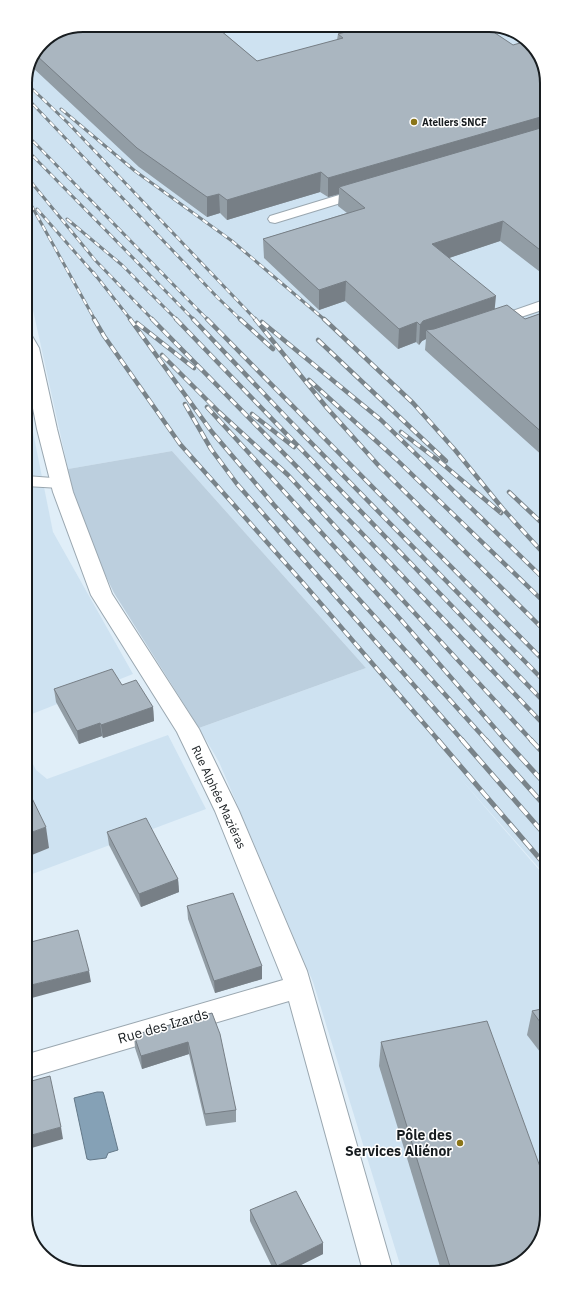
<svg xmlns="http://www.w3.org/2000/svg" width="572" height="1298" font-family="'IBM Plex Sans',sans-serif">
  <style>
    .built { fill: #cee2f1 }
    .green { fill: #bccfde }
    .water { fill: #85a1b6; stroke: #647989 }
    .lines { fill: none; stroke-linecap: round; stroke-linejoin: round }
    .service-casing { stroke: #9aa7b0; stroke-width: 2 }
    .minor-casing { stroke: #9aa7b0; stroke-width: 2 }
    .service { fill: #fff; fill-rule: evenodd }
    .minor { fill: #fff; fill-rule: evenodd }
    .rail-far2-casing { stroke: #798389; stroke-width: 3 }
    .rail-far1-casing { stroke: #798389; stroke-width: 4.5 }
    .rail-casing { stroke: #798389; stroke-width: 5 }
    .rail-far2 { stroke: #fff; stroke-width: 2; stroke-dasharray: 6; stroke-linecap: butt }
    .rail-far1 { stroke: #fff; stroke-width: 3; stroke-dasharray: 8; stroke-linecap: butt }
    .rail { stroke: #fff; stroke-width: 3.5; stroke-dasharray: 11; stroke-linecap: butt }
    .wall { fill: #929da5 }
    .shaded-wall { fill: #777f86 }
    .building { fill: #aab6c0; stroke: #777f86 }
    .poi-dot { fill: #8a7519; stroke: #fff; stroke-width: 1.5 }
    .labels { text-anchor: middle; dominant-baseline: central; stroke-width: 3; stroke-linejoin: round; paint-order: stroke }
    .far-poi-label { font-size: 10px; font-weight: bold; fill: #181d20; stroke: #fff; text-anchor: start }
    .street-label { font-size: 12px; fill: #181d20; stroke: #fff }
    .near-street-label { font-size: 14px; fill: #181d20; stroke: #fff }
    .near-poi-label { font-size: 14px; font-weight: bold; fill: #181d20; stroke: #fff; text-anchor: end }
    .rim { fill: none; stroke: #181d20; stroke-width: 2 }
  </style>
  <rect width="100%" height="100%" fill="#e0eef8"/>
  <g class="built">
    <polygon points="83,25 493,25 524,37 544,64 546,876 460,778 546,878 547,1215 508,1270 402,1271 313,982 219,762 199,728 366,668 172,451 68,469 33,310 26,300 25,79 42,42"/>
    <polygon points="31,422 53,532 133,674 27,716 26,425"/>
    <polygon points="168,735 206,809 27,876 27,752 36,770 47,779"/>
  </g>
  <polygon class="green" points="172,451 366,668 199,728 114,593 101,566 72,490 68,469"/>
  <polygon class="water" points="97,1092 103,1092 104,1095 118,1150 108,1153 106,1158 90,1160 87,1159 74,1098"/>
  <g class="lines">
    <g class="service-casing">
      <g id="service">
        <polygon points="362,188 367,189 368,192 367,195 275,223 270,222 268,219 270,216"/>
        <polygon points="544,300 545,309 494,326 489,325 487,322 489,319"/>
        <polygon points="26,476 66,479 68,483 66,487 60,488 26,486"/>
      </g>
    </g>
    <g class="minor-casing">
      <polygon id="minor" points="26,335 32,336 39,348 57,429 73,492 112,594 199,729 239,811 307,971 393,1271 363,1271 289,1001 28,1078 28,1054 283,980 215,811 177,732 91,595 53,492 37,429 26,372"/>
    </g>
    <use href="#service" class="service"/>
    <use href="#minor" class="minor"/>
    <g class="rail-far2-casing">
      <g id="rail-far2">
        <polyline points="25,82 68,123 256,320"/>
        <polyline points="25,96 218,298 241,320"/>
        <polyline points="61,109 135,171 232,241 325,320"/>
        <polyline points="25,133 208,320"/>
        <polyline points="25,148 194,320"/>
        <polyline points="31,182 95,260 153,320"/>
        <polyline points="25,194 95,320"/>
        <polyline points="37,209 96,276"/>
        <polyline points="67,219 122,265 177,320"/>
        <polyline points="93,272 131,320"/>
      </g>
    </g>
    <g class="rail-far1-casing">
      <g id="rail-far1">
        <polyline points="94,319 104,336 180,444 304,584 439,741"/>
        <polyline points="130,319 212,432 274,505 487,741"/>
        <polyline points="152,319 355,526 546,727"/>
        <polyline points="176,319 546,704"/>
        <polyline points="193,319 286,417 546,683"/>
        <polyline points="207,319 545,662"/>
        <polyline points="240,319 273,349"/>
        <polyline points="255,319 327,408 379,466 545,631"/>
        <polyline points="324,319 413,403 455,450 503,509 545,555"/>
        <polyline points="262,322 381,420 545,580"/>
        <polyline points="137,323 194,368"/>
        <polyline points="318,340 446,461"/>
        <polyline points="162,355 219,412 288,475 532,741"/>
        <polyline points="309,380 396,459 545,603"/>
        <polyline points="185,404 211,449 237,484 463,741"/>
        <polyline points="207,407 402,621 506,741"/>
        <polyline points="252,414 294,447"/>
        <polyline points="401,432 439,461 501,513"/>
        <polyline points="509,492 545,526"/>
      </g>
    </g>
    <g class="rail-casing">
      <g id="rail">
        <polyline points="438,740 546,866"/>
        <polyline points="462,740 546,836"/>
        <polyline points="486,740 546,807"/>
        <polyline points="505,740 546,785"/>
        <polyline points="531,740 546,756"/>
      </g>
    </g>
    <use href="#rail-far2" class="rail-far2"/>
    <use href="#rail-far1" class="rail-far1"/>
    <use href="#rail" class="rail"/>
  </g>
  <g class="wall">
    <polygon points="224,33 257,61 337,40 338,34 544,64 544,275 500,241 449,258 495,309 525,319 545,312 545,458 425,350 426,339 422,341 419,345 416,342 398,349 345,301 319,310 264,258 263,239 347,213 338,206 339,194 328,197 320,192 227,220 220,213 207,217 139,167 31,66 42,42"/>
    <polygon points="122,685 153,707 154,721 103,738 102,736 79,744 56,702 54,689"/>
    <polygon points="107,832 178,879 179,892 141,907 109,845"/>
    <polygon points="187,906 262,966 262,979 215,993 188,919"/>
    <polygon points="546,1008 547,1061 527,1035 532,1011"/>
    <polygon points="212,1013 236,1110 236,1122 206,1126 189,1054 142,1069 135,1048 134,1035"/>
    <polygon points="381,1042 508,1270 441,1270 379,1066"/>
    <polygon points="250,1210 323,1243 323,1254 289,1271 274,1271 250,1221"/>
  </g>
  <g class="shaded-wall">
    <polygon points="208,25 254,25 208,37"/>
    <polygon points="544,116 544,134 339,187 339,194 328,197 328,178"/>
    <polygon points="321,172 320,192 227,220 227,200"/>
    <polygon points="219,194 220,213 207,217 207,197"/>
    <polygon points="503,221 500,241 431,264 432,244"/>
    <polygon points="346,281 345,301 319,310 319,290"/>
    <polygon points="496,296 494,316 434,336 426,330 426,339 422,341 419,345 420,325 423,321"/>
    <polygon points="417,322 416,342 398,349 399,329"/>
    <polygon points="153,707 154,721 103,738 101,725"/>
    <polygon points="100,723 102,736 79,744 77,731"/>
    <polygon points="46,827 49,848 27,857 27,834"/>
    <polygon points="178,879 179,892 141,907 139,894"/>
    <polygon points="262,966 262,979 215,993 214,981"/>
    <polygon points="89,971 91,982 28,999 27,986"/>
    <polygon points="188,1042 189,1054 142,1069 141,1056"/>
    <polygon points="61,1127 63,1139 28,1149 28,1136"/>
    <polygon points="323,1243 323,1254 289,1271 277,1271 277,1266"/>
  </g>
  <g class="building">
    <polygon points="83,25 214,25 257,61 343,38 338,34 373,25 483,25 513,45 527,41 544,64 544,116 328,178 321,172 227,200 219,194 207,197 137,148 36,55 42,42"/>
    <polygon points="544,127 544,253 503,221 432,244 496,296 423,321 420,325 417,322 399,329 346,281 319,290 263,239 365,208 339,187"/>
    <polygon points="507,305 525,319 545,312 545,435 426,330 434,329"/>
    <polygon points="112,669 122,685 136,680 153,707 101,725 100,723 77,731 54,689"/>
    <polygon points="27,788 46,827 27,834"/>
    <polygon points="146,818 178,879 139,894 107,832"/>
    <polygon points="233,893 262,966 214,981 187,906"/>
    <polygon points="78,930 89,971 27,986 27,943"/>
    <polygon points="546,1008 546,1030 532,1011"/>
    <polygon points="212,1013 220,1034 236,1110 205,1114 188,1042 141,1056 134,1035"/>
    <polygon points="487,1021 547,1186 547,1215 535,1250 508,1270 451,1270 381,1042"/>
    <polygon points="50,1076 61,1127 28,1136 28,1082"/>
    <polygon points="296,1191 323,1243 277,1266 250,1210"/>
  </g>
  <g class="poi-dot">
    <circle cx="414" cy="122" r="4"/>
    <circle cx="460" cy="1143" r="4"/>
  </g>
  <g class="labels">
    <g class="far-poi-label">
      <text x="422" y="122">Ateliers SNCF</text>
    </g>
    <g class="street-label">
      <text transform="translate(219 797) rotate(65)">Rue Alphée Maziéras</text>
    </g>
    <g class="near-street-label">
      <text transform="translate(163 1026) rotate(-16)">Rue des Izards</text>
    </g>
    <g class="near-poi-label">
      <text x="452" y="1135">Pôle des<tspan x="452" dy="16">Services Aliénor</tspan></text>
    </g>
  </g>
  <path d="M0 0H572V1298H0ZM83 32H489A51 51 0 0 1 540 83V1215A51 51 0 0 1 489 1266H83A51 51 0 0 1 32 1215V83A51 51 0 0 1 83 32Z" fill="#fff" fill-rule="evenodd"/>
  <path class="rim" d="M83 32H489A51 51 0 0 1 540 83V1215A51 51 0 0 1 489 1266H83A51 51 0 0 1 32 1215V83A51 51 0 0 1 83 32Z"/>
</svg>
